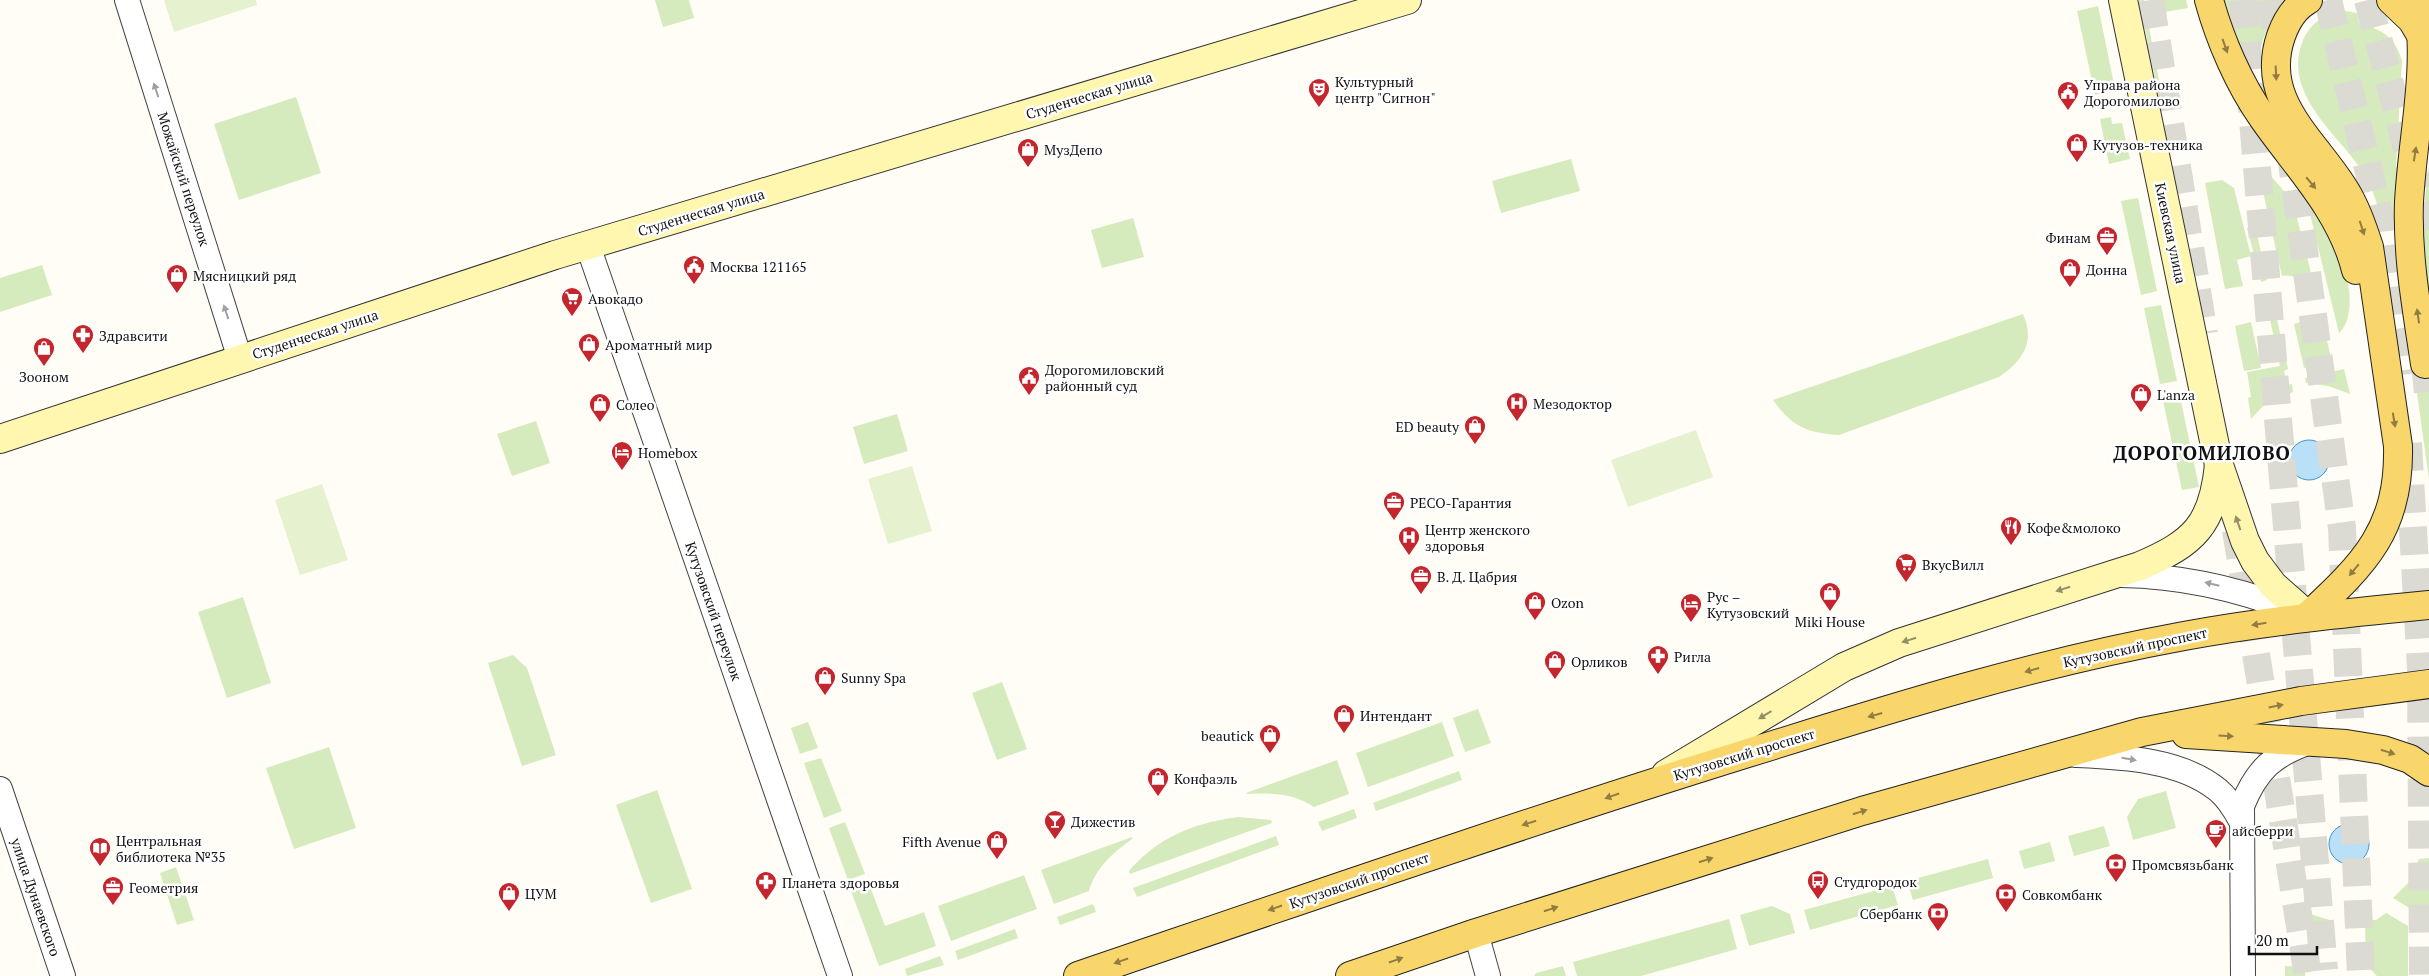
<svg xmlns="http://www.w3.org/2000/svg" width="2429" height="976" font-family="'PT Serif',serif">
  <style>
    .green { fill: #d5ebbd }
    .pitch { fill: #e6f2cf }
    .water { fill: #b9e0f7; stroke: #3f96cf }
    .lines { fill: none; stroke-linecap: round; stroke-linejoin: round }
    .primary-tunnel { stroke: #dbdad3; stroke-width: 28; stroke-dasharray: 28 14; stroke-linecap: butt }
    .street-casing { stroke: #444; stroke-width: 26 }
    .secondary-casing { stroke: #333; stroke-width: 30 }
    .primary-casing { stroke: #222; stroke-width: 30 }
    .street { stroke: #fff; stroke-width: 24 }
    .secondary { stroke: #fff6b0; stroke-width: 28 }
    .primary { stroke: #f9d66b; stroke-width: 28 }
    .oneway { fill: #917d42 }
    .oneway2 { fill: #a0a0a0 }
    .oneway3 { fill: #948f68 }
    .labels { text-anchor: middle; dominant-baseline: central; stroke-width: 5; stroke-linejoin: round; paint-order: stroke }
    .poi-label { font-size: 14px; fill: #111; stroke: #fff; text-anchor: start }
    .street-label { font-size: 14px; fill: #111; stroke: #fff }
    .district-label { font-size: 19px; font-weight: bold; letter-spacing: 1px; fill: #111; stroke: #fff }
  </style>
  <rect width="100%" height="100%" fill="#fffdf5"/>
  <g class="green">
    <polygon points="655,0 689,0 694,18 663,27"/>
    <polygon points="2139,0 2144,0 2160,86 2157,87"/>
    <polygon points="2163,0 2186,0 2188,8 2165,12"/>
    <path d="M 2223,0 L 2288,0 C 2272,18 2262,34 2259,58 L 2246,60 L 2229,21 Z"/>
    <polygon points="2098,6 2114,84 2105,86 2106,93 2095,95 2077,11"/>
    <path d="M 2340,10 L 2357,13 L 2359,23 C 2382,30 2395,36 2402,61 L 2396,167 L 2401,168 L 2396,229 L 2384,230 C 2379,210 2374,190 2363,172 C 2338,134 2283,95 2302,43 C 2309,24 2322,16 2340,10 Z"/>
    <polygon points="296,97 321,173 239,200 214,124"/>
    <polygon points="2111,117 2112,124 2122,123 2130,159 2109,164 2100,119"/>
    <polygon points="1571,159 1580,191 1501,213 1492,181"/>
    <polygon points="2429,165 2429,306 2421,232"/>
    <path d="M 2271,176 L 2293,202 L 2312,277 C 2298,280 2295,275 2282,276 L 2261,183 Z"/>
    <polygon points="2222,180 2234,188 2251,256 2237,260 2243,286 2225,289 2205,183"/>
    <polygon points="2138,198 2157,291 2141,295 2121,201"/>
    <path d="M 2312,208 C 2336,230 2366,307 2339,333 L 2309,210 Z"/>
    <polygon points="1133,218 1144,257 1102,268 1091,230"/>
    <polygon points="2255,225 2267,280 2261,282 2247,228"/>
    <polygon points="42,265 52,295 0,312 0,278"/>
    <polygon points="2161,305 2177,381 2160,384 2144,308"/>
    <path d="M 2023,314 C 2036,342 2022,361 1999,377 L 1839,435 C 1808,433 1792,427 1773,400 Z"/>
    <polygon points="2269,315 2276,315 2288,369 2284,371 2287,385 2292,384 2293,392 2264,405 2251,419 2248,398 2251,397 2247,372 2280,366"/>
    <polygon points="2321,315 2332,362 2304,368 2294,324"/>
    <polygon points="2251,322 2261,368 2244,371 2235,326"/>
    <polygon points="2429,363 2429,479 2413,365"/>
    <polygon points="2344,369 2350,394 2328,386 2306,383 2305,378"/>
    <polygon points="2179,392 2199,487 2182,490 2162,396"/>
    <polygon points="897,414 908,451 864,464 853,427"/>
    <polygon points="536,421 550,463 512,476 497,434"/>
    <polygon points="243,597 271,683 227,698 198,612"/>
    <polygon points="513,655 527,668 556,755 522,766 488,663"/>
    <polygon points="1002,682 1027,749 997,760 972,693"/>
    <polygon points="1478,709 1491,743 1465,752 1453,718"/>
    <polygon points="808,722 818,748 800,754 791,728"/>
    <polygon points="1442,722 1454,756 1368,787 1356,753"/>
    <polygon points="329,747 356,828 294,849 266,768"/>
    <polygon points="821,758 842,811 824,818 804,763"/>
    <path d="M 1337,760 L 1349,794 L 1314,807 C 1293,793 1271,793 1247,794 L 1246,793 Z"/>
    <polygon points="1459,771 1462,780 1376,811 1373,803"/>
    <polygon points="657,790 692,889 651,903 616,805"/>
    <polygon points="2166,791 2176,828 2133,840 2127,817 2138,799"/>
    <polygon points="1354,809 1357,818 1322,831 1318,822"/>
    <path d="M 1238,817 L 1271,820 L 1272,823 L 1130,874 L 1129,871 C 1158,837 1194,823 1238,817 Z"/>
    <polygon points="845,822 865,874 848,880 829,828"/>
    <polygon points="2104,826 2110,846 2074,856 2068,836"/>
    <polygon points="1276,836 1279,845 1137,897 1133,888"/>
    <path d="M 1132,837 L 1132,839 C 1113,853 1096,867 1089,891 L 1054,904 L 1041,870 Z"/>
    <polygon points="2050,842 2055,861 2024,869 2019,851"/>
    <polygon points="2429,858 2429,920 2393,898 2408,883 2419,859"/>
    <polygon points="1988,859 1993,878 1913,900 1907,881"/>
    <polygon points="176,867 194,920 177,925 160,873"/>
    <polygon points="1024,875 1037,909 951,941 938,906"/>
    <polygon points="869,884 885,926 924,912 936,946 879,966 851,891"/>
    <polygon points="1892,886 1898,905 1810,930 1804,910"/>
    <polygon points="1093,904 1096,912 1060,925 1057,917"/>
    <polygon points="1772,906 1790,914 1795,933 1749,946 1740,915"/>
    <polygon points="2386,913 2408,926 2408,976 2377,976 2366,965 2365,920 2376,920"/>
    <polygon points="2310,914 2333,921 2334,940 2320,942 2311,951"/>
    <polygon points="1729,919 1737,949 1641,976 1577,976 1573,962"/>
    <polygon points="1015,929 1018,938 958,960 955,951"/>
    <polygon points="940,956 944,965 907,976 905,969"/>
    <polygon points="1563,966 1566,976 1534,976 1536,973"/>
    <polygon points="2285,966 2305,967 2305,976 2285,976"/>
  </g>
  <g class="pitch">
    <polygon points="164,0 256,0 257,5 174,32"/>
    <polygon points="1696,430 1713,477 1628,507 1611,460"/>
    <polygon points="912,466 932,531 888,544 868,479"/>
    <polygon points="322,484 348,560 300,575 275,500"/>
  </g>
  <g class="water">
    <circle cx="2309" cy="460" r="20"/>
    <circle cx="2349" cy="844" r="20"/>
  </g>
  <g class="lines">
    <g class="primary-tunnel">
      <polyline points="2150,0 2204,334"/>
      <polyline points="2243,0 2324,970"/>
      <polyline points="2271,0 2278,55"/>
      <polyline points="2328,0 2381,223 2401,375"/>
      <polyline points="2368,0 2429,234"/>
      <polyline points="2290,148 2342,528 2361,976"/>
      <polyline points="2425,364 2429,403"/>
      <polyline points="2408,443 2421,669 2423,976"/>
      <polyline points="2236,530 2308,976"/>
    </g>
    <g class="street-casing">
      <g id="street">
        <polyline points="127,0 240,359"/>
        <polyline points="588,246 840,976"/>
        <path d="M 2121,575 C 2183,576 2241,589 2299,613"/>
        <path d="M 2075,755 C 2121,757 2180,759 2218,790 C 2228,798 2235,810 2241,821"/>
        <polyline points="0,789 63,976"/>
        <polyline points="1476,933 1488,976"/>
        <path d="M 2243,976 L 2242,806 C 2257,769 2273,755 2310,742"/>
      </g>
    </g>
    <g class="secondary-casing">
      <g id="secondary">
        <polyline points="2123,0 2219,465 2245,541 2255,561 2273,585 2308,616"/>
        <polyline points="0,439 555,255 1407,0"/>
        <path d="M 1666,774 L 1844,667 L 1899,643 L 2140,566 C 2194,543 2213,525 2219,465"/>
      </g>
    </g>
    <g class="primary-casing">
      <g id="primary">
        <path d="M 2209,0 C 2220,40 2239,84 2263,118 C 2297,167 2341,210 2356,270"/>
        <polyline points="2391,0 2412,20 2422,37"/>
        <path d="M 2418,0 C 2429,72 2413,131 2409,202 C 2407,257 2417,310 2425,364"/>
        <path d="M 2308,616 C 2365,563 2400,529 2398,446 L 2369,247 C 2362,226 2355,205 2343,187 C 2312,138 2259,100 2281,36 C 2286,22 2295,7 2308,0"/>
        <polyline points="2186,734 2346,744 2383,750 2410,759 2429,772"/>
        <path d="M 1078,976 C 1301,900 1523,823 1748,753 C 1891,708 2036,663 2184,636 C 2265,621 2347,613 2429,605"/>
        <polyline points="1350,976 1476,933 1862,811 2142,732 2301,701 2429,684"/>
      </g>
    </g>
    <use href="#street" class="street"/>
    <use href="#secondary" class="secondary"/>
    <use href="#primary" class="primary"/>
  </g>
  <defs><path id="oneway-solid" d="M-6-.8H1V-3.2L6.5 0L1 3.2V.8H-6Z" transform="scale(1.25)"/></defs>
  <g class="oneway">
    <use href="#oneway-solid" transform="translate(2225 46) rotate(70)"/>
    <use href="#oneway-solid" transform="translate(2276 73) rotate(87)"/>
    <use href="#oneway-solid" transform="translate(2415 154) rotate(-81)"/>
    <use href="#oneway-solid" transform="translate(2311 183) rotate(50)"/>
    <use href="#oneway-solid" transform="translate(2362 228) rotate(72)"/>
    <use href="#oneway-solid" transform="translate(2418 316) rotate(-98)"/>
    <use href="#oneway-solid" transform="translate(2394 420) rotate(81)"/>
    <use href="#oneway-solid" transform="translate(2354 570) rotate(130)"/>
    <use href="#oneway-solid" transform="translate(2259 624) rotate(171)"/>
    <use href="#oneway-solid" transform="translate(2032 670) rotate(164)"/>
    <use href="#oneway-solid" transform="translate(2276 706) rotate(-11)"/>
    <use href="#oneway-solid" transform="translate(1875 715) rotate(164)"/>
    <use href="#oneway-solid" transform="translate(2226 736) rotate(3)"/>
    <use href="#oneway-solid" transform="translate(2388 752) rotate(17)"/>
    <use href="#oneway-solid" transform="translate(1612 796) rotate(161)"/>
    <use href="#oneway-solid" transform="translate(1860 812) rotate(-17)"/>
    <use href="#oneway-solid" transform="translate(1529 823) rotate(162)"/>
    <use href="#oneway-solid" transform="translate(1706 860) rotate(-18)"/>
    <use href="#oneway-solid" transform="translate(1275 908) rotate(161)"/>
    <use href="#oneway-solid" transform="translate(1551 909) rotate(-18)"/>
    <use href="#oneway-solid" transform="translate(1396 960) rotate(-19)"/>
    <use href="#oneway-solid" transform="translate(1121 961) rotate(161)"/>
  </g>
  <g class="oneway2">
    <use href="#oneway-solid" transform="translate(156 90) rotate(-108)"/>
    <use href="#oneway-solid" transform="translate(226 312) rotate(-108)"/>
    <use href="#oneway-solid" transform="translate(2212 584) rotate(-166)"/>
    <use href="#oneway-solid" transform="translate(2129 759) rotate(10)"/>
  </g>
  <g class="oneway3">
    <use href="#oneway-solid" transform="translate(2238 523) rotate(-109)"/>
    <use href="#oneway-solid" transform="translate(2063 589) rotate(162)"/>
    <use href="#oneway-solid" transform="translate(1909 640) rotate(162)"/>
    <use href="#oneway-solid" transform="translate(1765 715) rotate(149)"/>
  </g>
  <defs>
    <g id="theatre-pin" transform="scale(1.125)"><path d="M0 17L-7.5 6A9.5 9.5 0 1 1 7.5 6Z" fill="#c4262e" stroke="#fff"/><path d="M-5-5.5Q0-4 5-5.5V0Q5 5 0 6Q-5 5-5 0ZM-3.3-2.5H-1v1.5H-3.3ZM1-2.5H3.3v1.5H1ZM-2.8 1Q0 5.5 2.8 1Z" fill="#fff"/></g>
    <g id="civic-pin" transform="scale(1.125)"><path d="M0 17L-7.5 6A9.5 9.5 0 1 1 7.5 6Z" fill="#c4262e" stroke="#fff"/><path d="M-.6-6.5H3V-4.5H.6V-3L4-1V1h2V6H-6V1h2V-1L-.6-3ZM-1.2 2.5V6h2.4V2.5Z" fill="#fff"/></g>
    <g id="shop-pin" transform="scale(1.125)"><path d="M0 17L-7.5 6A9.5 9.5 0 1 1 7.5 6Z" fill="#c4262e" stroke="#fff"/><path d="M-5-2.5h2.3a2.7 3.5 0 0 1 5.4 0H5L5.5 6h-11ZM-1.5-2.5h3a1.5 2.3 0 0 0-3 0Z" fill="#fff"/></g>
    <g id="office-pin" transform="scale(1.125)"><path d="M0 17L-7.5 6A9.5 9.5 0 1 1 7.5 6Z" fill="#c4262e" stroke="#fff"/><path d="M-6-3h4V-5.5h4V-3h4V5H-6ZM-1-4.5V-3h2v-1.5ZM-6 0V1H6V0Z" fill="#fff"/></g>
    <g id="supermarket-pin" transform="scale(1.125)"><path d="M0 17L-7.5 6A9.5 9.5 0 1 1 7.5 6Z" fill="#c4262e" stroke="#fff"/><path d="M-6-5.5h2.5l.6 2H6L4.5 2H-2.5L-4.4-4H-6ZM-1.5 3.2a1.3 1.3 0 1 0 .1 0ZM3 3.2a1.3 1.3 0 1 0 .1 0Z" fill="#fff"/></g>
    <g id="pharmacy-pin" transform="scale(1.125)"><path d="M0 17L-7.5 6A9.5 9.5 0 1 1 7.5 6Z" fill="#c4262e" stroke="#fff"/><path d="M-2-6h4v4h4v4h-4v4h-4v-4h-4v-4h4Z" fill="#fff"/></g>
    <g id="hospital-pin" transform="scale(1.125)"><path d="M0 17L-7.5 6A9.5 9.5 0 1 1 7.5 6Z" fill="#c4262e" stroke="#fff"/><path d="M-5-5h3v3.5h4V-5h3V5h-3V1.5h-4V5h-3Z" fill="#fff"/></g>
    <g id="hotel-pin" transform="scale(1.125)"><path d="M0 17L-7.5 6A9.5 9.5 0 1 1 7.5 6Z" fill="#c4262e" stroke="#fff"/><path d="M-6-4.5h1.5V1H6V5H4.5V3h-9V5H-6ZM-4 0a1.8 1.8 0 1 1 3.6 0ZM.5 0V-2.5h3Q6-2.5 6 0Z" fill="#fff"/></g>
    <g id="restaurant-pin" transform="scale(1.125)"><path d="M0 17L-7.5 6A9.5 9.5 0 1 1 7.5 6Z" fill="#c4262e" stroke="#fff"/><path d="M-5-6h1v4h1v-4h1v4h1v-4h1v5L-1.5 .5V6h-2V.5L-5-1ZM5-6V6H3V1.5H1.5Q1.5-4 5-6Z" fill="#fff"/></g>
    <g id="bar-pin" transform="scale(1.125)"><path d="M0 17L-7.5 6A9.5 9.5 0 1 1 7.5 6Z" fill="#c4262e" stroke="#fff"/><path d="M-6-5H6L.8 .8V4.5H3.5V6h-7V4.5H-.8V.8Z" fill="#fff"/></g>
    <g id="cafe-pin" transform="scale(1.125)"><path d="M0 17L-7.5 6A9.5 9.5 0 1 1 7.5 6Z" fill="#c4262e" stroke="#fff"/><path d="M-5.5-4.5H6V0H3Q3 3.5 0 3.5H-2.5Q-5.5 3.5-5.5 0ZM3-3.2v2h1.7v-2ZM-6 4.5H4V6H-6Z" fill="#fff"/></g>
    <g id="library-pin" transform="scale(1.125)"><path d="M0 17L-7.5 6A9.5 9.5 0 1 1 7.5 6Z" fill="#c4262e" stroke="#fff"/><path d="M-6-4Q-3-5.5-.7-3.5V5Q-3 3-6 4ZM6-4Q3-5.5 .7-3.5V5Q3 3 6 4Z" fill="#fff"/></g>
    <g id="bank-pin" transform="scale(1.125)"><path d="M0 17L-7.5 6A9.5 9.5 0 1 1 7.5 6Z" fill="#c4262e" stroke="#fff"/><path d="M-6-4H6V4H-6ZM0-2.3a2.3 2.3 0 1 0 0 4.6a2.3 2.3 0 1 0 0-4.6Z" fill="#fff"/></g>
    <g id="bus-pin" transform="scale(1.125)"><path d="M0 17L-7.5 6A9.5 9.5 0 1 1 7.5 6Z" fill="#c4262e" stroke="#fff"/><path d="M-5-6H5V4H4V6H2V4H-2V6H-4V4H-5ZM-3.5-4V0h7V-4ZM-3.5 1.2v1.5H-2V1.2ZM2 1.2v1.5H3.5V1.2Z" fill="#fff"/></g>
  </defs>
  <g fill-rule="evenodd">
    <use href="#theatre-pin" x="1319" y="89"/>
    <use href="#civic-pin" x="2068" y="92"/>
    <use href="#shop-pin" x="2077" y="144"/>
    <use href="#shop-pin" x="1028" y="149"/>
    <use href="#office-pin" x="2107" y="237"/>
    <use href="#civic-pin" x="694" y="266"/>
    <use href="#shop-pin" x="2070" y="269"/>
    <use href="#shop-pin" x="177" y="275"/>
    <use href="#supermarket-pin" x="572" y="298"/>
    <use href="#pharmacy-pin" x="83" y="335"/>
    <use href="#shop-pin" x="589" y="344"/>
    <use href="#shop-pin" x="44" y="348"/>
    <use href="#civic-pin" x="1029" y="377"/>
    <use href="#shop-pin" x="2141" y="394"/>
    <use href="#hospital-pin" x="1517" y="403"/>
    <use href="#shop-pin" x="600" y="404"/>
    <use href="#shop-pin" x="1475" y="426"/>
    <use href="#hotel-pin" x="622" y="452"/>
    <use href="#office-pin" x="1394" y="502"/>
    <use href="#restaurant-pin" x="2011" y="527"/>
    <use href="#hospital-pin" x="1409" y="537"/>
    <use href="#supermarket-pin" x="1906" y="564"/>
    <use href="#office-pin" x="1421" y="576"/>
    <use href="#shop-pin" x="1830" y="593"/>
    <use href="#shop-pin" x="1535" y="602"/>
    <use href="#hotel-pin" x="1691" y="604"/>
    <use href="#pharmacy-pin" x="1658" y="656"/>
    <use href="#shop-pin" x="1555" y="661"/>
    <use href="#shop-pin" x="825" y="677"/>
    <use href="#shop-pin" x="1344" y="715"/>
    <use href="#shop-pin" x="1270" y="735"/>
    <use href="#shop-pin" x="1158" y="778"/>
    <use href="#bar-pin" x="1055" y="821"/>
    <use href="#cafe-pin" x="2216" y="830"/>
    <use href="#shop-pin" x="997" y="841"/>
    <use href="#library-pin" x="100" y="848"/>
    <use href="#bank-pin" x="2116" y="864"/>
    <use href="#bus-pin" x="1818" y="881"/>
    <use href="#pharmacy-pin" x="766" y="882"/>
    <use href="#office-pin" x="113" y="887"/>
    <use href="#shop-pin" x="509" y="893"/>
    <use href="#bank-pin" x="2006" y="894"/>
    <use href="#bank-pin" x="1938" y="913"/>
  </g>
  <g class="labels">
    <g class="poi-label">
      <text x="1335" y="81">Культурный<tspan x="1335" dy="16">центр "Сигнон"</tspan></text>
      <text x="2084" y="84">Управа района<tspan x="2084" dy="16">Дорогомилово</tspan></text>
      <text x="2093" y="144">Кутузов-техника</text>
      <text x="1044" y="149">МузДепо</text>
      <text x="2091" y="237" text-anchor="end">Финам</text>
      <text x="710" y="266">Москва 121165</text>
      <text x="2086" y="269">Донна</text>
      <text x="193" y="275">Мясницкий ряд</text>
      <text x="588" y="298">Авокадо</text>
      <text x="99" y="335">Здравсити</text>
      <text x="605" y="344">Ароматный мир</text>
      <text x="1045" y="369">Дорогомиловский<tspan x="1045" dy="16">районный суд</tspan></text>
      <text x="44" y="376" text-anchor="middle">Зооном</text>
      <text x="2157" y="394">L'anza</text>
      <text x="1533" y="403">Мезодоктор</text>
      <text x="616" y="404">Солео</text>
      <text x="1459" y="426" text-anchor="end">ED beauty</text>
      <text x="638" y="452">Homebox</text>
      <text x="1410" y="502">РЕСО-Гарантия</text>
      <text x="2027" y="527">Кофе&amp;молоко</text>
      <text x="1425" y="529">Центр женского<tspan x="1425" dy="16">здоровья</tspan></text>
      <text x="1922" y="564">ВкусВилл</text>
      <text x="1437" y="576">В. Д. Цабрия</text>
      <text x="1707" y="596">Рус –<tspan x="1707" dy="16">Кутузовский</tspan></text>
      <text x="1551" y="602">Ozon</text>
      <text x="1830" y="621" text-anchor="middle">Miki House</text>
      <text x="1674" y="656">Ригла</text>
      <text x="1571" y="661">Орликов</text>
      <text x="841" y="677">Sunny Spa</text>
      <text x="1360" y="715">Интендант</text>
      <text x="1254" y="735" text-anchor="end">beautick</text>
      <text x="1174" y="778">Конфаэль</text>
      <text x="1071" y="821">Дижестив</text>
      <text x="2232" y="830">айсберри</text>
      <text x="116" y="840">Центральная<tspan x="116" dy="16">библиотека №35</tspan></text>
      <text x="981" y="841" text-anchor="end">Fifth Avenue</text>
      <text x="2132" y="864">Промсвязьбанк</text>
      <text x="1834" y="881">Студгородок</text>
      <text x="782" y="882">Планета здоровья</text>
      <text x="129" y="887">Геометрия</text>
      <text x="525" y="893">ЦУМ</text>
      <text x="2022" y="894">Совкомбанк</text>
      <text x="1922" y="913" text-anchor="end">Сбербанк</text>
    </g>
    <g class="street-label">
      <text transform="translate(1089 95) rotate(-17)">Студенческая улица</text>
      <text transform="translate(184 179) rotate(72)">Можайский переулок</text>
      <text transform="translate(701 212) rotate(-17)">Студенческая улица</text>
      <text transform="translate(2171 233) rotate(78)">Киевская улица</text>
      <text transform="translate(315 334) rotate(-18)">Студенческая улица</text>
      <text transform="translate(714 611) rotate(71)">Кутузовский переулок</text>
      <text transform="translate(2135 647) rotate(-12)">Кутузовский проспект</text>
      <text transform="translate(1744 754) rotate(-17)">Кутузовский проспект</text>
      <text transform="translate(1359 880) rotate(-19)">Кутузовский проспект</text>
      <text transform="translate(36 897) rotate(71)">улица Дунаевского</text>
    </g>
    <g class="district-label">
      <text x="2202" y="452">ДОРОГОМИЛОВО</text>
    </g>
  </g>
  <path d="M2249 946v8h68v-8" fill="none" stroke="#111111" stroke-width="2.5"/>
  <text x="2256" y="946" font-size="15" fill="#111111" stroke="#ffffff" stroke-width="4" paint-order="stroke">20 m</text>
</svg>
